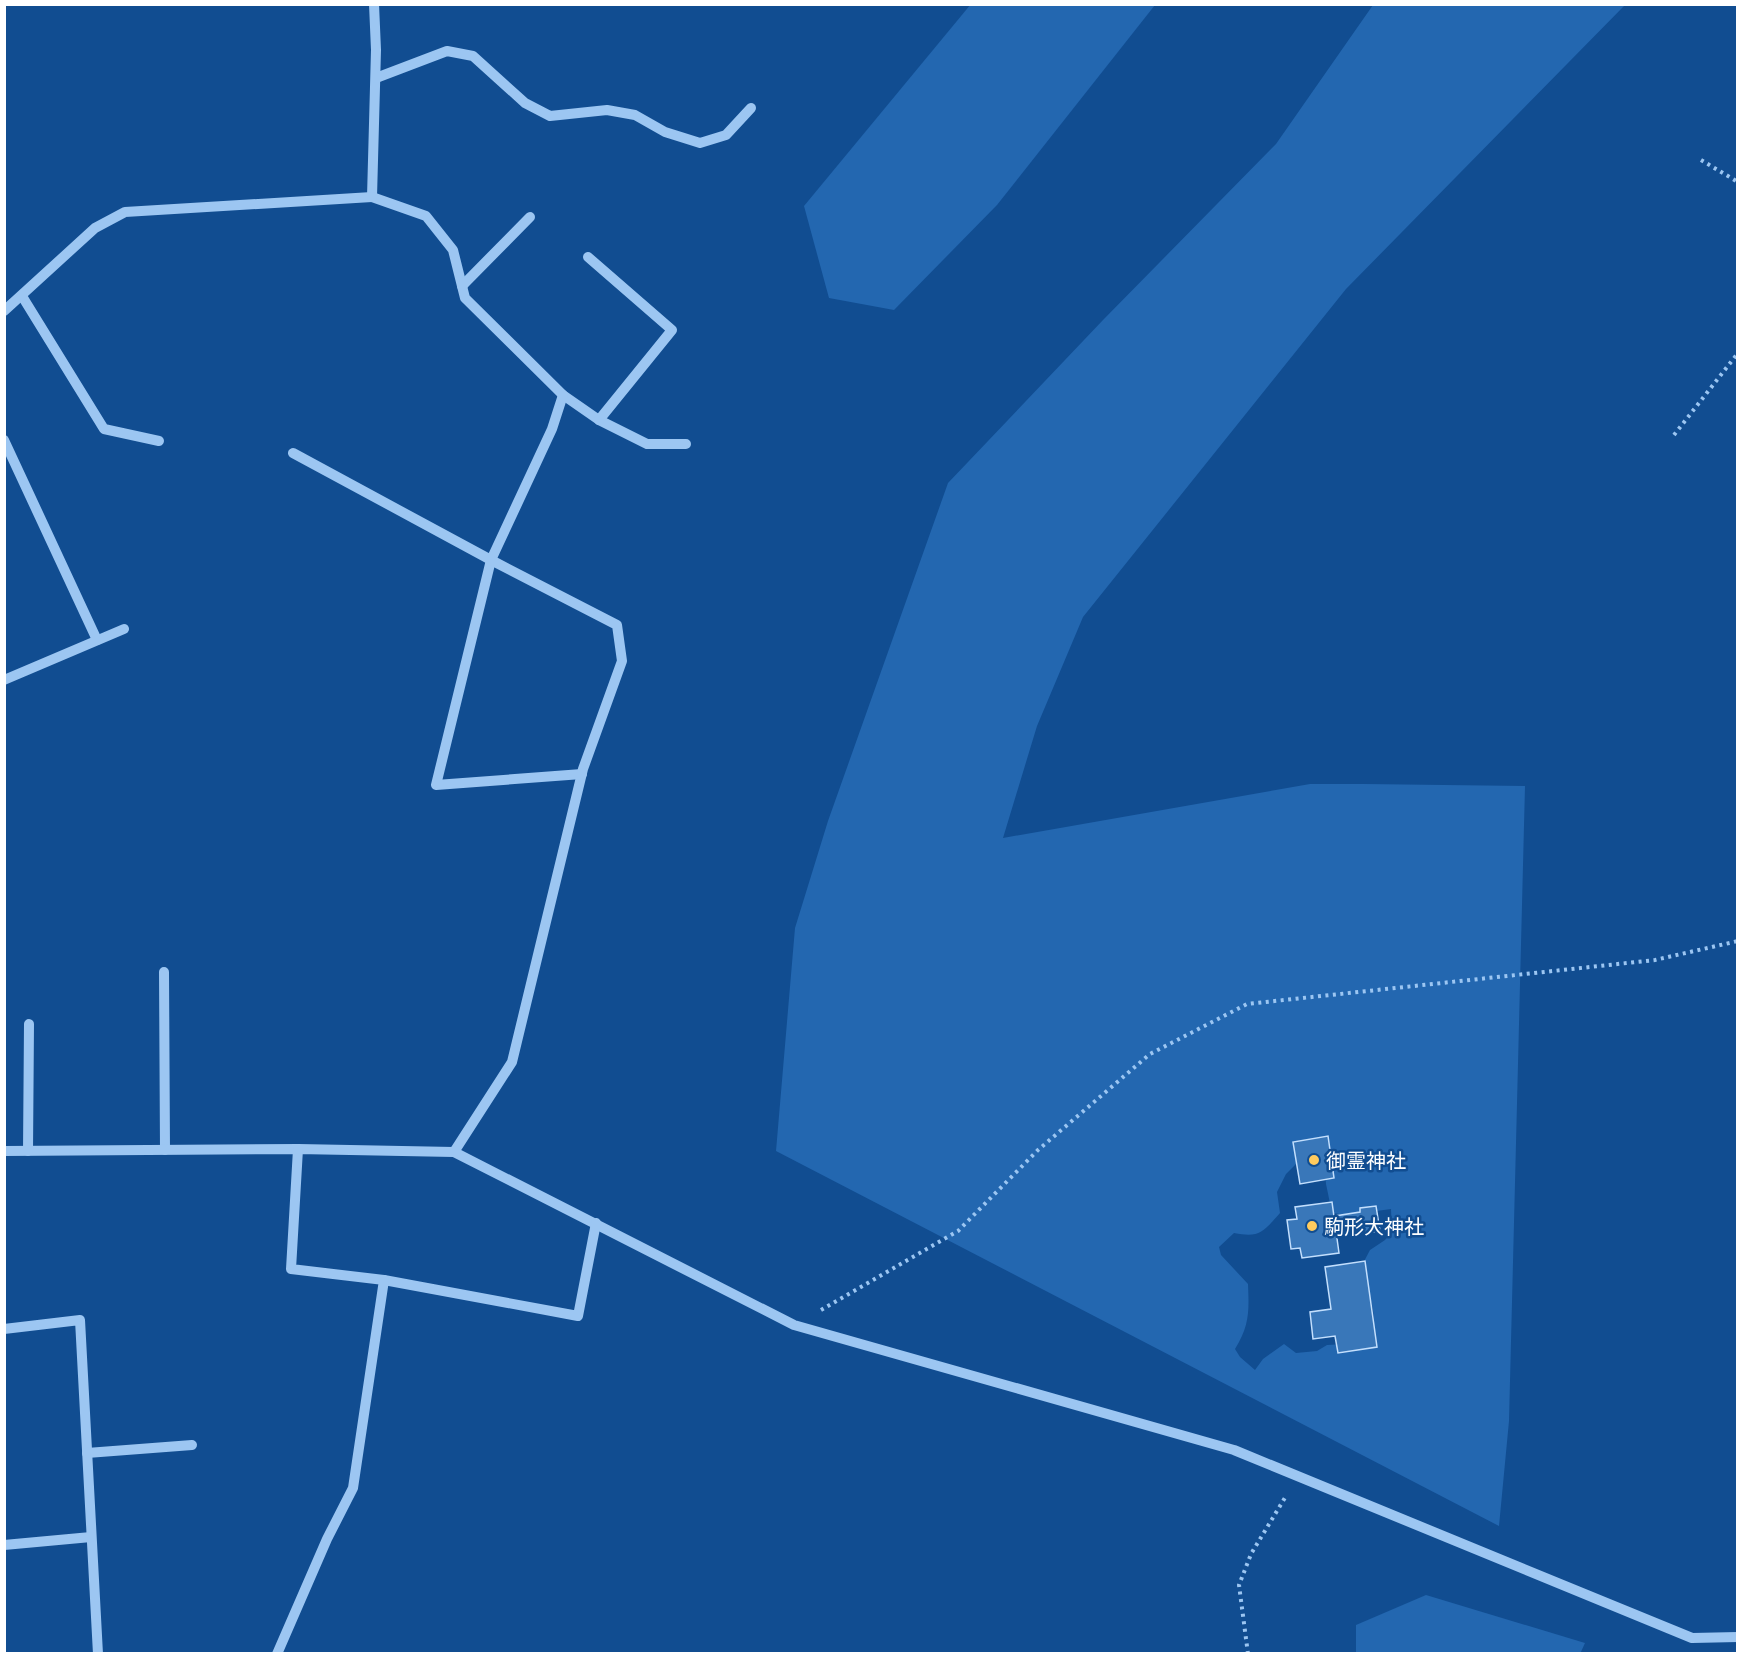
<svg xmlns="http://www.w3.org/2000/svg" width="1742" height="1658" font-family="'Exo 2','Noto Sans JP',sans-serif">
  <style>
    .green { fill: #2367b0; fill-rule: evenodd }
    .building { fill: #3977b9; stroke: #c3dffd; stroke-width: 1.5 }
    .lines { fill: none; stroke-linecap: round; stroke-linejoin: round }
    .path { stroke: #9cc6f2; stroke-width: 4; stroke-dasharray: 3 4.5; stroke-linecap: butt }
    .minor { stroke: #9cc6f2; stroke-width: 10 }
    .poi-dot { fill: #ffcb5e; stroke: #114d91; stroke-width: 2 }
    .labels { text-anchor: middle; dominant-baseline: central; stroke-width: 5; stroke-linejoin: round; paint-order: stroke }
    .poi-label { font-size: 20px; fill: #fff; stroke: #114d91; text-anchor: start }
  </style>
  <rect width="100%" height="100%" fill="#114d91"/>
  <g class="green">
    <polygon points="971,4 1155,5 997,205 894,310 829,298 804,206"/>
    <path d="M 1373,5 L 1625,5 L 1346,289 L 1083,617 L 1037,726 L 1003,838 L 1310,784 L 1364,784 L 1525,786 L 1509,1421 L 1499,1526 L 776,1151 L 795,928 L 828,821 L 948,483 L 1103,320 L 1276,144 ZM 1311,1139 L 1323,1144 L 1326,1184 L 1332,1213 L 1347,1215 L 1391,1209 L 1392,1232 L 1385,1240 L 1370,1250 L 1359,1271 C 1369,1294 1377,1309 1373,1335 L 1364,1343 L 1327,1345 L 1317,1351 L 1296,1353 L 1284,1344 L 1263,1359 L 1255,1370 L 1240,1357 L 1235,1349 C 1250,1325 1249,1310 1248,1284 L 1221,1255 L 1219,1247 L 1234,1233 C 1260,1238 1263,1232 1280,1213 L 1277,1192 L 1286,1174 L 1296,1164 L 1299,1141 Z"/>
    <polygon points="1426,1595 1585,1643 1580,1654 1356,1653 1356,1625"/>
  </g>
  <g class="building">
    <polygon points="1328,1136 1334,1178 1300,1184 1293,1142"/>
    <polygon points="1332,1202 1339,1253 1302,1258 1300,1248 1291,1249 1287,1220 1297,1219 1295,1207"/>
    <polygon points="1376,1206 1380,1231 1362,1233 1361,1229 1337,1233 1335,1216 1360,1212 1360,1208"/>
    <polygon points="1365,1261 1377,1347 1338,1353 1335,1336 1313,1339 1310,1312 1331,1309 1325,1267"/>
  </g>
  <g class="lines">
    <g class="path">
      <polyline points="1701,160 1738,182"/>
      <polyline points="1674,435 1738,353"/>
      <polyline points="821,1310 958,1231 1038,1150 1150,1054 1247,1004 1655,960 1738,941"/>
      <polyline points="1248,1654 1239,1585 1251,1554 1286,1496"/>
    </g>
    <g class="minor">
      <polyline points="374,4 376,50 372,197 426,216 453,250 465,298 563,395 599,420 647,444 686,444"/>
      <polyline points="376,78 447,51 473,56 525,103 550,116 607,110 635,115 665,132 700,143 726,135 751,108"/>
      <polyline points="588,257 672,330 599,420"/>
      <polyline points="462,286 530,217"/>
      <polyline points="22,296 104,429 159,441"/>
      <polyline points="4,311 95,228 125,212 372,197"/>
      <polyline points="563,395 552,429 491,560 436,785 582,774"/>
      <polyline points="4,440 97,640"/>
      <polyline points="293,453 491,560 617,625 622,661 583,769 512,1062 454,1152"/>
      <polyline points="4,680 124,629"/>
      <polyline points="164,972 165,1150"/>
      <polyline points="4,1151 298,1149 454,1152 794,1325 1234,1450 1692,1638 1738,1637"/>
      <polyline points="28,1151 29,1024"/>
      <polyline points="384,1280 578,1316 596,1223"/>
      <polyline points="4,1329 80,1320 98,1654"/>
      <polyline points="87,1453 192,1445"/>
      <polyline points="4,1545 91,1537"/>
      <polyline points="277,1654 327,1539 353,1488 384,1280 291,1269 298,1149"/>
    </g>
  </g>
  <g class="poi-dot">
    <circle cx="1314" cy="1160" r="6"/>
    <circle cx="1312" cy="1226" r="6"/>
  </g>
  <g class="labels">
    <g class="poi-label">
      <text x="1326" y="1160">御霊神社</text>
      <text x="1324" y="1226">駒形大神社</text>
    </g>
  </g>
  <rect width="1742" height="1658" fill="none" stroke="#ffffff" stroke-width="12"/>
</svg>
